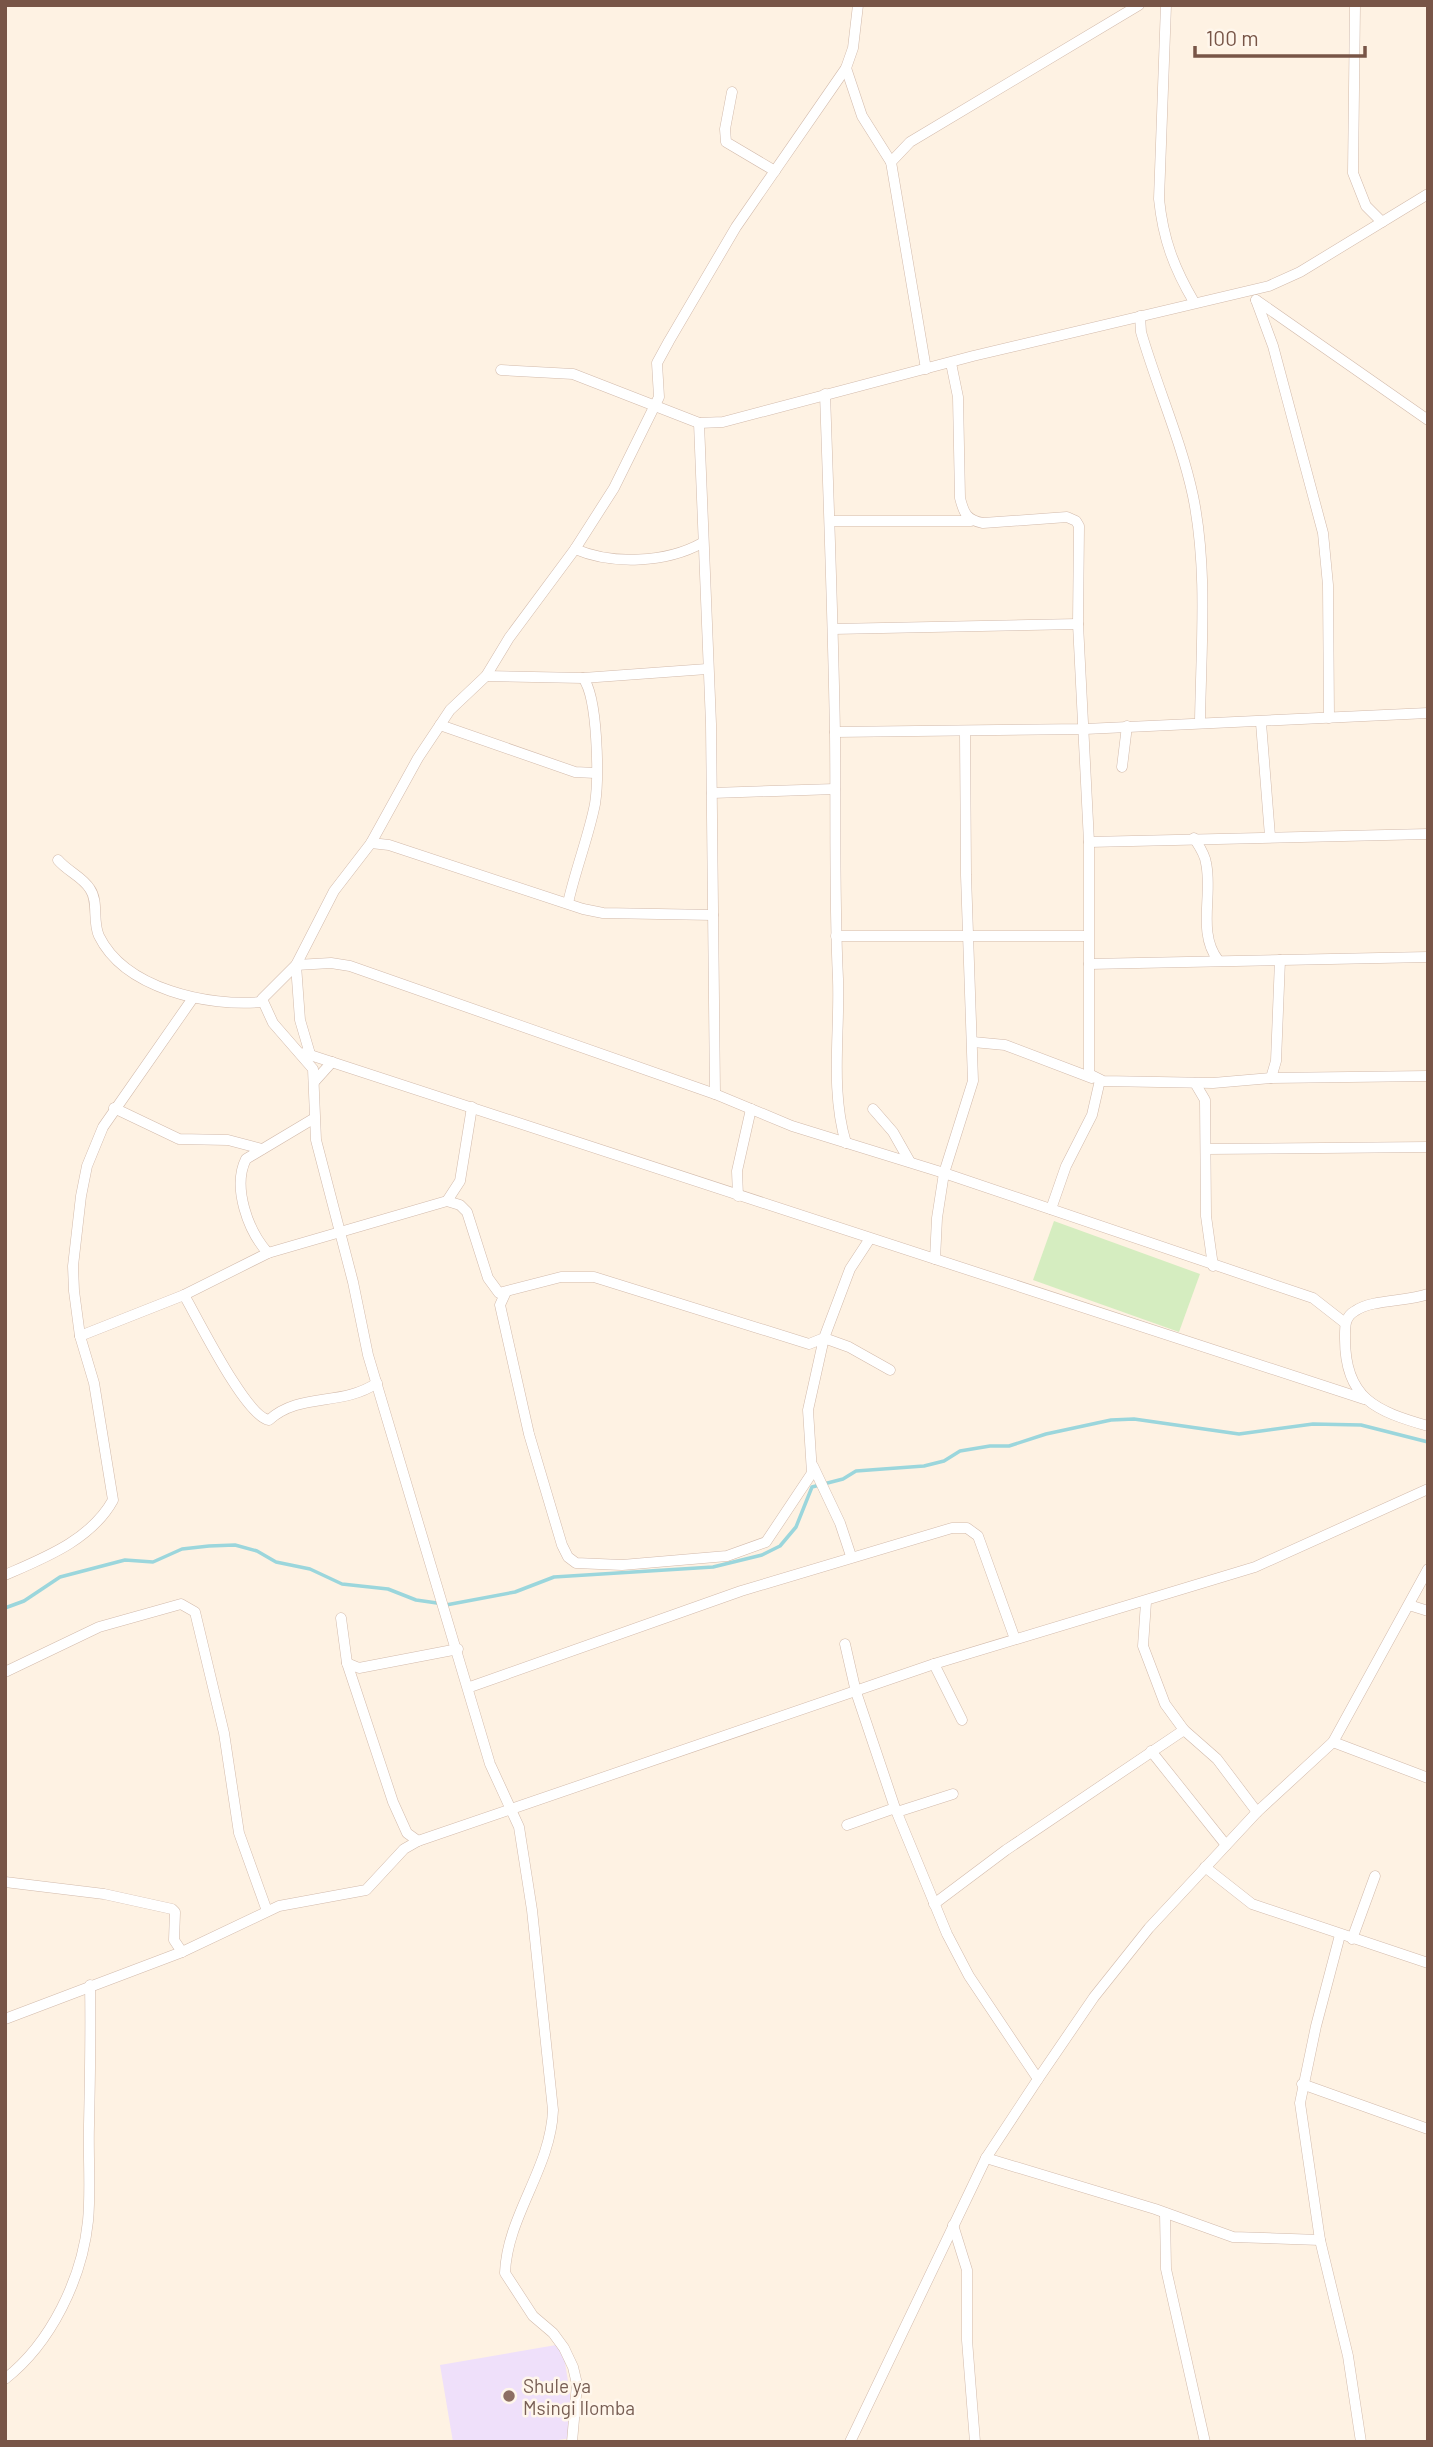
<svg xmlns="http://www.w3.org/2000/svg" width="1433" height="2447" font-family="Barlow,sans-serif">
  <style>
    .education { fill: #efe0fa }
    .green { fill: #d5edc0 }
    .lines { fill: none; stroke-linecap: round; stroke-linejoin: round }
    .stream { stroke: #9bd6dc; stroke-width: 3.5 }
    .street-casing { stroke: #d2baab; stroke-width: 11 }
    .street { stroke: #fff; stroke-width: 10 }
    .education-dot { fill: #8d6e63; stroke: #fff6eb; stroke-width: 2.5 }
    .labels { text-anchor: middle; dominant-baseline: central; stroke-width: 5; stroke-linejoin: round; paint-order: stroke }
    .education-label { font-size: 19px; fill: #785e54; stroke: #fff6eb; text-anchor: start }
  </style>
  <rect width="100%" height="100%" fill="#fef2e3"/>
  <polygon class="education" points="562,2344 577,2437 546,2442 453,2442 440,2365"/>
  <polygon class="green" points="1054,1221 1200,1274 1179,1332 1033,1280"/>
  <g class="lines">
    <g class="stream">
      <polyline points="446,1605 515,1592 554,1577 713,1567 762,1555 780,1546 796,1527 812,1487 843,1479 856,1471 924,1466 944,1461 960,1451 990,1446 1009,1446 1046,1434 1111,1420 1134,1419 1239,1434 1313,1424 1361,1425 1428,1442"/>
      <polyline points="5,1608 24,1601 60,1577 125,1560 153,1562 182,1549 209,1546 235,1545 257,1551 276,1562 310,1569 342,1584 388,1589 416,1600 437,1603"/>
    </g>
    <g class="street-casing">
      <g id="street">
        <path d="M 1166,5 L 1159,199 C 1163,239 1174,268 1194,302"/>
        <polyline points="1355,5 1353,173 1366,206 1382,222"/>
        <polyline points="846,68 862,116 891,162"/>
        <polyline points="732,92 725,129 726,142 775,171"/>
        <polyline points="1256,300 1273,346 1323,533 1328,585 1329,718"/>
        <polyline points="1256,300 1428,420"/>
        <path d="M 1140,316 L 1141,332 C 1157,387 1181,440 1193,496 C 1208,569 1201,648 1200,722"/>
        <path d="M 951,363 L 958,397 L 960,498 C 964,514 967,520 983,523 L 1067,517 L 1076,521 L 1079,526 L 1078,624 L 1089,842 L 1089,1074 L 1103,1081 L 1213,1083 L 1271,1078 L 1428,1076"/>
        <polyline points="926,369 891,162 910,142 1139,5"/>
        <polyline points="501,370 573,374 699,423 723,422 973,356 1269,286 1300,272 1428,194"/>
        <path d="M 825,394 C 829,508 833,621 835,734 C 836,816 834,897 838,979 C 840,1033 830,1090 846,1143"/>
        <polyline points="699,423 711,724 715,1094"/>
        <polyline points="830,521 971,521"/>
        <path d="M 575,549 C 612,565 666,563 702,543"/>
        <polyline points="833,629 1078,624"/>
        <polyline points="486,676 583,678 707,669"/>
        <polyline points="1261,723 1270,836"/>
        <polyline points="440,725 575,772 595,773"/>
        <polyline points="835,732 1085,729 1428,713"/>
        <polyline points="1122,767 1127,726"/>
        <polyline points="712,793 835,789"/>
        <path d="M 1194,838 C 1199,846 1205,854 1206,863 C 1213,894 1197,933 1218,960"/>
        <polyline points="1089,842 1428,834"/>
        <polyline points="371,843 389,845 583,909 603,913 713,915"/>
        <path d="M 58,860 C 67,871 83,877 90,889 C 99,902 92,921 99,936 C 125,989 208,1007 262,1002"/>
        <path d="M 568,903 C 575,871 589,835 595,804 C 599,778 598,697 583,678"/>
        <polyline points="836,936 1087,936"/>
        <polyline points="1089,964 1428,957"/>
        <polyline points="973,1042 1005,1045 1092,1078"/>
        <polyline points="304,1053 1364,1399"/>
        <polyline points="310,1054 300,1020 296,965 331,963 350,966 715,1094 792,1126 944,1173 1313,1298 1345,1323"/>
        <polyline points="1271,1078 1276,1061 1280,960"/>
        <polyline points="314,1082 332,1062"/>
        <polyline points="1195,1083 1205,1100 1206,1216 1213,1266"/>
        <polyline points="114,1108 179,1139 228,1140 262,1149"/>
        <polyline points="873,1109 893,1132 910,1162"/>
        <polyline points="1206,1149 1428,1147"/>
        <polyline points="738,1196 737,1171 751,1109"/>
        <polyline points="447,1201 460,1181 472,1107"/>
        <polyline points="1051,1209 1066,1166 1092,1115 1100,1080"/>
        <path d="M 268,1253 C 248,1231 232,1187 246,1159 L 313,1119"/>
        <polyline points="935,1259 937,1218 944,1173 973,1081 966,875 965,733"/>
        <polyline points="505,1294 500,1305 529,1434 562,1545 568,1557 576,1563 622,1565 727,1556 766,1542 812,1473 808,1410 824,1338 849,1347 890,1370"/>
        <path d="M 1428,1294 C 1407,1302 1372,1299 1355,1311 C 1344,1317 1345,1328 1345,1339 C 1345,1399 1376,1411 1428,1426"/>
        <path d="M 184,1295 C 198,1319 246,1417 269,1420 C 300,1392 341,1407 377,1383"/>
        <polyline points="80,1336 184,1295 268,1253 447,1201 460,1205 467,1212 488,1278 499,1293 561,1277 594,1277 809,1344 824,1338 850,1269 869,1240"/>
        <polyline points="813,1466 840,1523 851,1556"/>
        <path d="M 5,1575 C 44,1558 91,1540 113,1500 L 94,1383 L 80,1336 L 74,1291 L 73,1266 L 81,1196 L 87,1166 L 103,1127 L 193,998"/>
        <polyline points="1146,1602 1143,1646 1165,1704 1184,1730 1217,1759 1257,1812"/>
        <polyline points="1409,1605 1428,1611"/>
        <polyline points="341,1618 347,1663 393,1802 407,1833 418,1841"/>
        <polyline points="845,1644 856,1692 895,1808 947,1934 969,1976 1038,2079"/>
        <polyline points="347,1663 359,1668 458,1649"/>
        <polyline points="934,1664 962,1720"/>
        <polyline points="5,1672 99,1627 181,1604 195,1612 224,1733 239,1833 267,1911"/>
        <polyline points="470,1687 741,1591 952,1528 967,1528 978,1536 1015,1639"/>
        <polyline points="1333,1742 1428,1778"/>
        <polyline points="1151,1751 1226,1845"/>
        <polyline points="897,1812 953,1794"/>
        <polyline points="847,1825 895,1808"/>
        <polyline points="1205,1867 1252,1904 1428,1963"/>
        <polyline points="5,1882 104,1894 172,1909 175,1912 174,1940 182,1952"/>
        <polyline points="934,1904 1006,1850 1184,1730"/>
        <polyline points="1340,1935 1316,2026 1300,2103 1320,2240 1348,2356 1361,2442"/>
        <polyline points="1352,1939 1375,1876"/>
        <polyline points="5,2019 182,1952 279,1906 366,1890 404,1849 418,1841 934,1664 1255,1567 1428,1489"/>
        <polyline points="1302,2084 1428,2129"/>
        <polyline points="986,2158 1155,2209 1233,2237 1320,2240"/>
        <polyline points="1165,2213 1166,2269 1205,2442"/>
        <polyline points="953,2225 967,2270 967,2340 975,2442"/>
        <path d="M 5,2379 C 51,2343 82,2279 88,2221 C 91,2190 88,2157 89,2125 C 90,2078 91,2032 90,1985"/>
        <path d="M 572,2442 L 577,2384 L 573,2367 L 564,2348 L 553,2333 L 533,2316 L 505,2273 C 507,2216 551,2168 553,2110 L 532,1910 L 519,1827 L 490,1764 L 368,1355 L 353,1282 L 316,1140 L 313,1069 L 273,1023 L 262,999 L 296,965 L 334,891 L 371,843 L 418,758 L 450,710 L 486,676 L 509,638 L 575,549 L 614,488 L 659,397 L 657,363 L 669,341 L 736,227 L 846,68 L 853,48 L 858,5"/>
        <polyline points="850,2442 986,2158 1038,2079 1094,1997 1149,1928 1257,1812 1333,1742 1428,1569"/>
      </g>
    </g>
    <use href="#street" class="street"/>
  </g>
  <circle class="education-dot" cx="509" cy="2396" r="7"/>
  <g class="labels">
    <g class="education-label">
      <text x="523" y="2385">Shule ya<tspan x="523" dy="22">Msingi Ilomba</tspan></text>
    </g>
  </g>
  <rect width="1433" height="2447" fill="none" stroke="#785547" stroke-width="14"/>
  <path d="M1195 46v10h170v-10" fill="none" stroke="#785547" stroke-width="3.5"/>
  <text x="1206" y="46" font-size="21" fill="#785547" stroke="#fff6eb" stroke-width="5" paint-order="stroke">100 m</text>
</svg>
